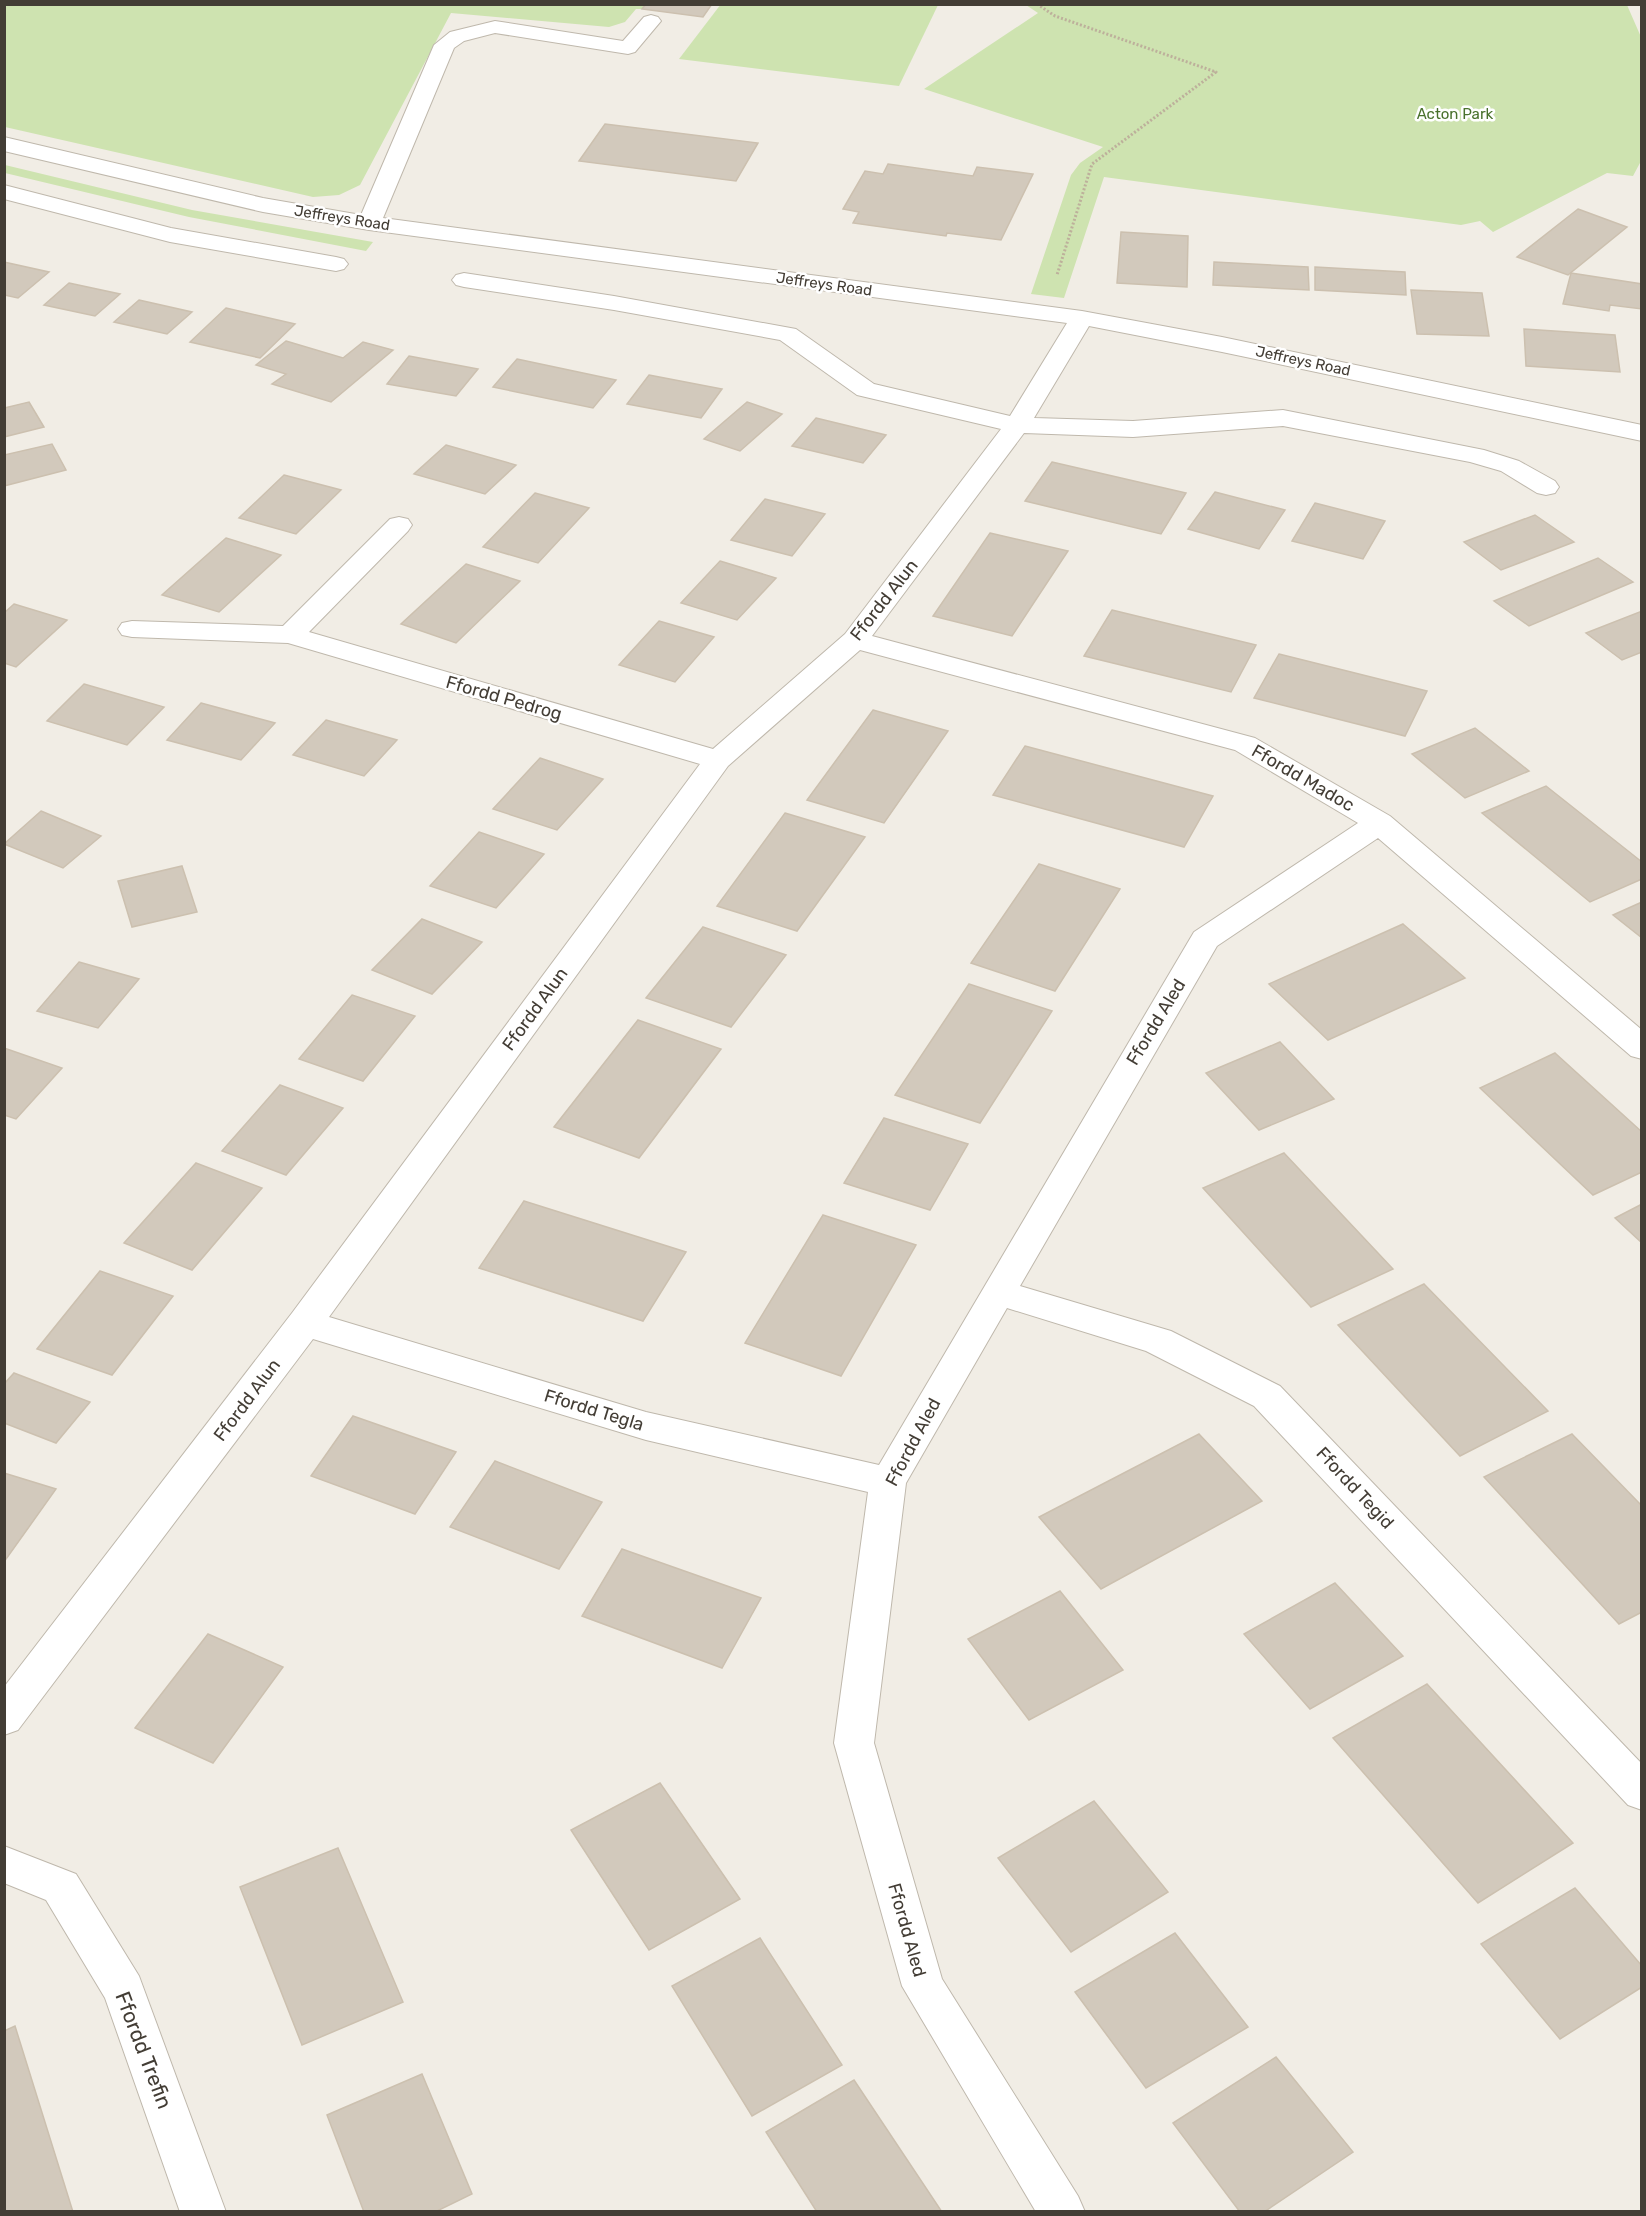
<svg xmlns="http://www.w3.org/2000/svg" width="1646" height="2216" font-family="Rubik,sans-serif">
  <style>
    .green { fill: #cee3b0 }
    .building { fill: #d2c9bc; stroke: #ccc0af; stroke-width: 1.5 }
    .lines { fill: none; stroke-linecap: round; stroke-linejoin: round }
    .minor-casing { stroke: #bfb8ac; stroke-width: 2 }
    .path { stroke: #bdb09b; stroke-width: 3; stroke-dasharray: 2 2; stroke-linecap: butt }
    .minor { fill: #fff; fill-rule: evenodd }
    .labels { text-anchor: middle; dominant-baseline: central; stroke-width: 5; stroke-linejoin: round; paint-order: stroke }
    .far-park-label { font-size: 15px; fill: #49712d; stroke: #fff }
    .far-street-label { font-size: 15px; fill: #433d35; stroke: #fff }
    .street-label { font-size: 18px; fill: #433d35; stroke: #fff }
    .near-street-label { font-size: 21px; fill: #433d35; stroke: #fff }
  </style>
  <rect width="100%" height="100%" fill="#f1ede5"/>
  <g class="green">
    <polygon points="721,4 938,4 938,5 899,86 679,59"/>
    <polygon points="4,5 646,5 642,9 636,9 625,22 609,27 451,13 360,185 339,195 313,197 5,127"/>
    <polygon points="1026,5 1627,5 1641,37 1641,161 1633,176 1607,173 1493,232 1480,221 1461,225 1104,177 1064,298 1031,294 1071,175 1080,163 1103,147 924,89 1038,13"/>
    <polygon points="5,165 192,210 373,242 366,251 189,217 5,173"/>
  </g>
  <g class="building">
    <polygon points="646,4 712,4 703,17 642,9"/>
    <polygon points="605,124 758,143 736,181 579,161"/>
    <polygon points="888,164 973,176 977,167 1033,174 1001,240 947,233 946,236 853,223 859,212 843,209 865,171 883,174"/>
    <polygon points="1578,209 1627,227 1568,275 1517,257"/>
    <polygon points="1121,232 1188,236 1187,287 1117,283"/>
    <polygon points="4,262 49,272 18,298 4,295"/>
    <polygon points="1214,262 1308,267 1309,290 1213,285"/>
    <polygon points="1315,267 1405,272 1406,295 1315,290"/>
    <polygon points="1571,273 1642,284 1642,309 1610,305 1609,311 1563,304"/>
    <polygon points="69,283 120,294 95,316 44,305"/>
    <polygon points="1411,290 1482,293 1489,336 1417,334"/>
    <polygon points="139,300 192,312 167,334 114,322"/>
    <polygon points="226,308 295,324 260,358 190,342"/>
    <polygon points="1524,329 1615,335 1620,372 1526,366"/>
    <polygon points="286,341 343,358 363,342 393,350 331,402 272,384 286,374 256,365"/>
    <polygon points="409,356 478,369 456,396 387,384"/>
    <polygon points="517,359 616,380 593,408 493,387"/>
    <polygon points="649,375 722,389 701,418 627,404"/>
    <polygon points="29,402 44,427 4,437 4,408"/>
    <polygon points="747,402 782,414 740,451 704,439"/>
    <polygon points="816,418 886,435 863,463 792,446"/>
    <polygon points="52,444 66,470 4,486 4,455"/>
    <polygon points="446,445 516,465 485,494 414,474"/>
    <polygon points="1052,462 1186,493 1161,534 1025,501"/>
    <polygon points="284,475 341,490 296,534 239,518"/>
    <polygon points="1215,492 1285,510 1259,549 1188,529"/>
    <polygon points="535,493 589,508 538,563 483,547"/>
    <polygon points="765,499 825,514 792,556 731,540"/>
    <polygon points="1315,503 1385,521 1363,559 1292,541"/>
    <polygon points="1535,515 1574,542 1501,570 1464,542"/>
    <polygon points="990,533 1068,551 1012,636 933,616"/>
    <polygon points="226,538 281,555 219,612 162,595"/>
    <polygon points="1598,558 1633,582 1529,626 1494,601"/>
    <polygon points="720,561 776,578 737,620 681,603"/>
    <polygon points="466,564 520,581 456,643 401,624"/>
    <polygon points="14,604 67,620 16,667 4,663 4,613"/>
    <polygon points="1112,610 1256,645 1231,692 1084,656"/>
    <polygon points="1642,611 1642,652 1622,660 1586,633"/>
    <polygon points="659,621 714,637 675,682 619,665"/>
    <polygon points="1279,654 1427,691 1405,736 1254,698"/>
    <polygon points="84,684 164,707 127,745 47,721"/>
    <polygon points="201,703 275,723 241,760 167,740"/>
    <polygon points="873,710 948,731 884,823 807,800"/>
    <polygon points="326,720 397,740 364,776 293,755"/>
    <polygon points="1475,728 1529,771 1465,798 1412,754"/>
    <polygon points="1025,746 1213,796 1184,847 993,795"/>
    <polygon points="540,758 603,779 557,830 493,809"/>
    <polygon points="1546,786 1642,862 1642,879 1590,902 1482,813"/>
    <polygon points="41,811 101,836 63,868 4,844"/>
    <polygon points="785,813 865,837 797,931 717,906"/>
    <polygon points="479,832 544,854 496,908 430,886"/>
    <polygon points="1039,864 1120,889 1055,991 971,963"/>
    <polygon points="182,866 197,912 132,927 118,881"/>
    <polygon points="1642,902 1642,938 1613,915"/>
    <polygon points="422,919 482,942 432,994 372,970"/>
    <polygon points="1403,924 1465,978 1328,1040 1269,984"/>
    <polygon points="703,927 786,955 731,1027 646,998"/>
    <polygon points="79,962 139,979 98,1028 37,1011"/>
    <polygon points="969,984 1052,1011 980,1123 895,1095"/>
    <polygon points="352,995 415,1016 363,1081 299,1059"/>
    <polygon points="638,1020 721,1049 639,1158 554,1127"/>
    <polygon points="1280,1042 1334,1099 1259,1130 1206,1073"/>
    <polygon points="4,1048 62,1068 16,1119 4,1115"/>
    <polygon points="1555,1053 1642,1132 1642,1172 1593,1195 1480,1088"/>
    <polygon points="280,1085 343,1108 286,1175 222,1151"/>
    <polygon points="884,1118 968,1144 930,1210 844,1183"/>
    <polygon points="1284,1153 1393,1269 1311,1307 1203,1188"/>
    <polygon points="196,1163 262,1188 192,1270 124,1243"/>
    <polygon points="524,1201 686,1252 643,1321 479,1268"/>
    <polygon points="1642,1204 1642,1243 1615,1218"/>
    <polygon points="823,1215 916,1245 841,1376 745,1343"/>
    <polygon points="100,1271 173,1296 112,1375 37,1349"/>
    <polygon points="1424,1284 1548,1411 1460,1456 1338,1325"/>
    <polygon points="14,1373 90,1402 56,1443 4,1423 4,1384"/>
    <polygon points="353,1416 456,1452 415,1514 311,1476"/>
    <polygon points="1199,1434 1262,1501 1101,1589 1039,1517"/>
    <polygon points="1572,1434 1642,1506 1642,1612 1619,1624 1484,1477"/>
    <polygon points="495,1461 602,1502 559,1569 450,1527"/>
    <polygon points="4,1473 56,1489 4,1562"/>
    <polygon points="622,1549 761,1598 722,1668 582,1616"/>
    <polygon points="1335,1583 1403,1656 1310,1709 1244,1634"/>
    <polygon points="1060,1591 1123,1670 1029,1720 968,1639"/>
    <polygon points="208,1634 283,1667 213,1763 135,1728"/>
    <polygon points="1427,1684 1573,1843 1478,1903 1333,1738"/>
    <polygon points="660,1783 740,1899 649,1950 571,1830"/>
    <polygon points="1094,1801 1168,1892 1071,1952 998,1858"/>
    <polygon points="338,1848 403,2002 302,2045 240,1887"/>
    <polygon points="1575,1888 1642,1966 1642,1987 1560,2039 1481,1944"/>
    <polygon points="1175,1933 1248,2027 1146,2088 1075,1992"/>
    <polygon points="760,1938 842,2065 752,2116 672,1986"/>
    <polygon points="15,2026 73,2212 4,2212 4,2031"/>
    <polygon points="1276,2057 1353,2152 1264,2212 1240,2212 1173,2123"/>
    <polygon points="422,2074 472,2194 435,2212 364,2212 327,2115"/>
    <polygon points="854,2080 942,2212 817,2212 766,2132"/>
  </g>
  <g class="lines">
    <g class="minor-casing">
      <g id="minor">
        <path d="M 651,15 L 658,17 L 661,21 L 635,52 L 628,54 L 495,33 L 464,41 L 454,48 L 383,218 L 1082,311 L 1222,337 L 1642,425 L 1642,441 L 1222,352 L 1089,326 L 1034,418 L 1133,421 L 1283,410 L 1484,450 L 1519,461 L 1555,481 L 1559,487 L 1555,493 L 1546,495 L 1537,493 L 1501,471 L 1470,462 L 1283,426 L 1133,437 L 1024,433 L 872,636 L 1255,738 L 1390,816 L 1642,1030 L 1642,1059 L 1631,1056 L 1378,838 L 1217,946 L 1020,1286 L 1171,1331 L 1280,1386 L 1642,1764 L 1642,1810 L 1628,1805 L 1254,1406 L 1146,1351 L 1007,1308 L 906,1483 L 874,1743 L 942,1979 L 1078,2196 L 1085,2212 L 1036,2212 L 902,1986 L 834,1743 L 868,1492 L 646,1440 L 313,1339 L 18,1730 L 4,1735 L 4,1687 L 292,1313 L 700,764 L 288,643 L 132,637 L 122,635 L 118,629 L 122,623 L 132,621 L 283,626 L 390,519 L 399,517 L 408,519 L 412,525 L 408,531 L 309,632 L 713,749 L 845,634 L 1001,429 L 857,395 L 780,340 L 614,310 L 464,287 L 456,285 L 452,280 L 456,275 L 464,273 L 614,296 L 796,329 L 874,384 L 1010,416 L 1067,323 L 369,230 L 263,212 L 4,151 L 4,137 L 263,198 L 361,215 L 434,45 L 450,32 L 495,21 L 623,41 L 644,17 ZM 860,650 L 1235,750 L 1358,823 L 1194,932 L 879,1465 L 646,1412 L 329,1317 L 728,766 Z"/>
        <polygon points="4,185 171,228 336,257 344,259 348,264 344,269 336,271 170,242 4,199"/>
        <polygon points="4,1846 76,1874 139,1976 226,2212 180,2212 105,1998 46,1900 4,1883"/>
      </g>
    </g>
    <polyline class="path" points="1037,4 1055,16 1216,72 1092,164 1057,275"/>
    <use href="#minor" class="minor"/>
  </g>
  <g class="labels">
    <g class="far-park-label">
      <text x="1455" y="114">Acton Park</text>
    </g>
    <g class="far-street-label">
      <text transform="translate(342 218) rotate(9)">Jeffreys Road</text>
      <text transform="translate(824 284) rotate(8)">Jeffreys Road</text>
      <text transform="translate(1303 361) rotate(12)">Jeffreys Road</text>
    </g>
    <g class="street-label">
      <text transform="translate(884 600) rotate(-52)">Ffordd Alun</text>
      <text transform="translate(504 698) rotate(16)">Ffordd Pedrog</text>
      <text transform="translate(1303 778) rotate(30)">Ffordd Madoc</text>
      <text transform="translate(535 1009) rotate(-54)">Ffordd Alun</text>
      <text transform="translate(1156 1022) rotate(-59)">Ffordd Aled</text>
      <text transform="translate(247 1400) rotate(-53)">Ffordd Alun</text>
      <text transform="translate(594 1410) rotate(17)">Ffordd Tegla</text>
      <text transform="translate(913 1442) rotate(-62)">Ffordd Aled</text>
      <text transform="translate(1355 1488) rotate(47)">Ffordd Tegid</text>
      <text transform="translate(907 1930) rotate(74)">Ffordd Aled</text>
    </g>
    <g class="near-street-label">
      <text transform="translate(144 2050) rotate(69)">Ffordd Trefin</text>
    </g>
  </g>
  <rect width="1646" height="2216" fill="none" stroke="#433d35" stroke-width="12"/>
</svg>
